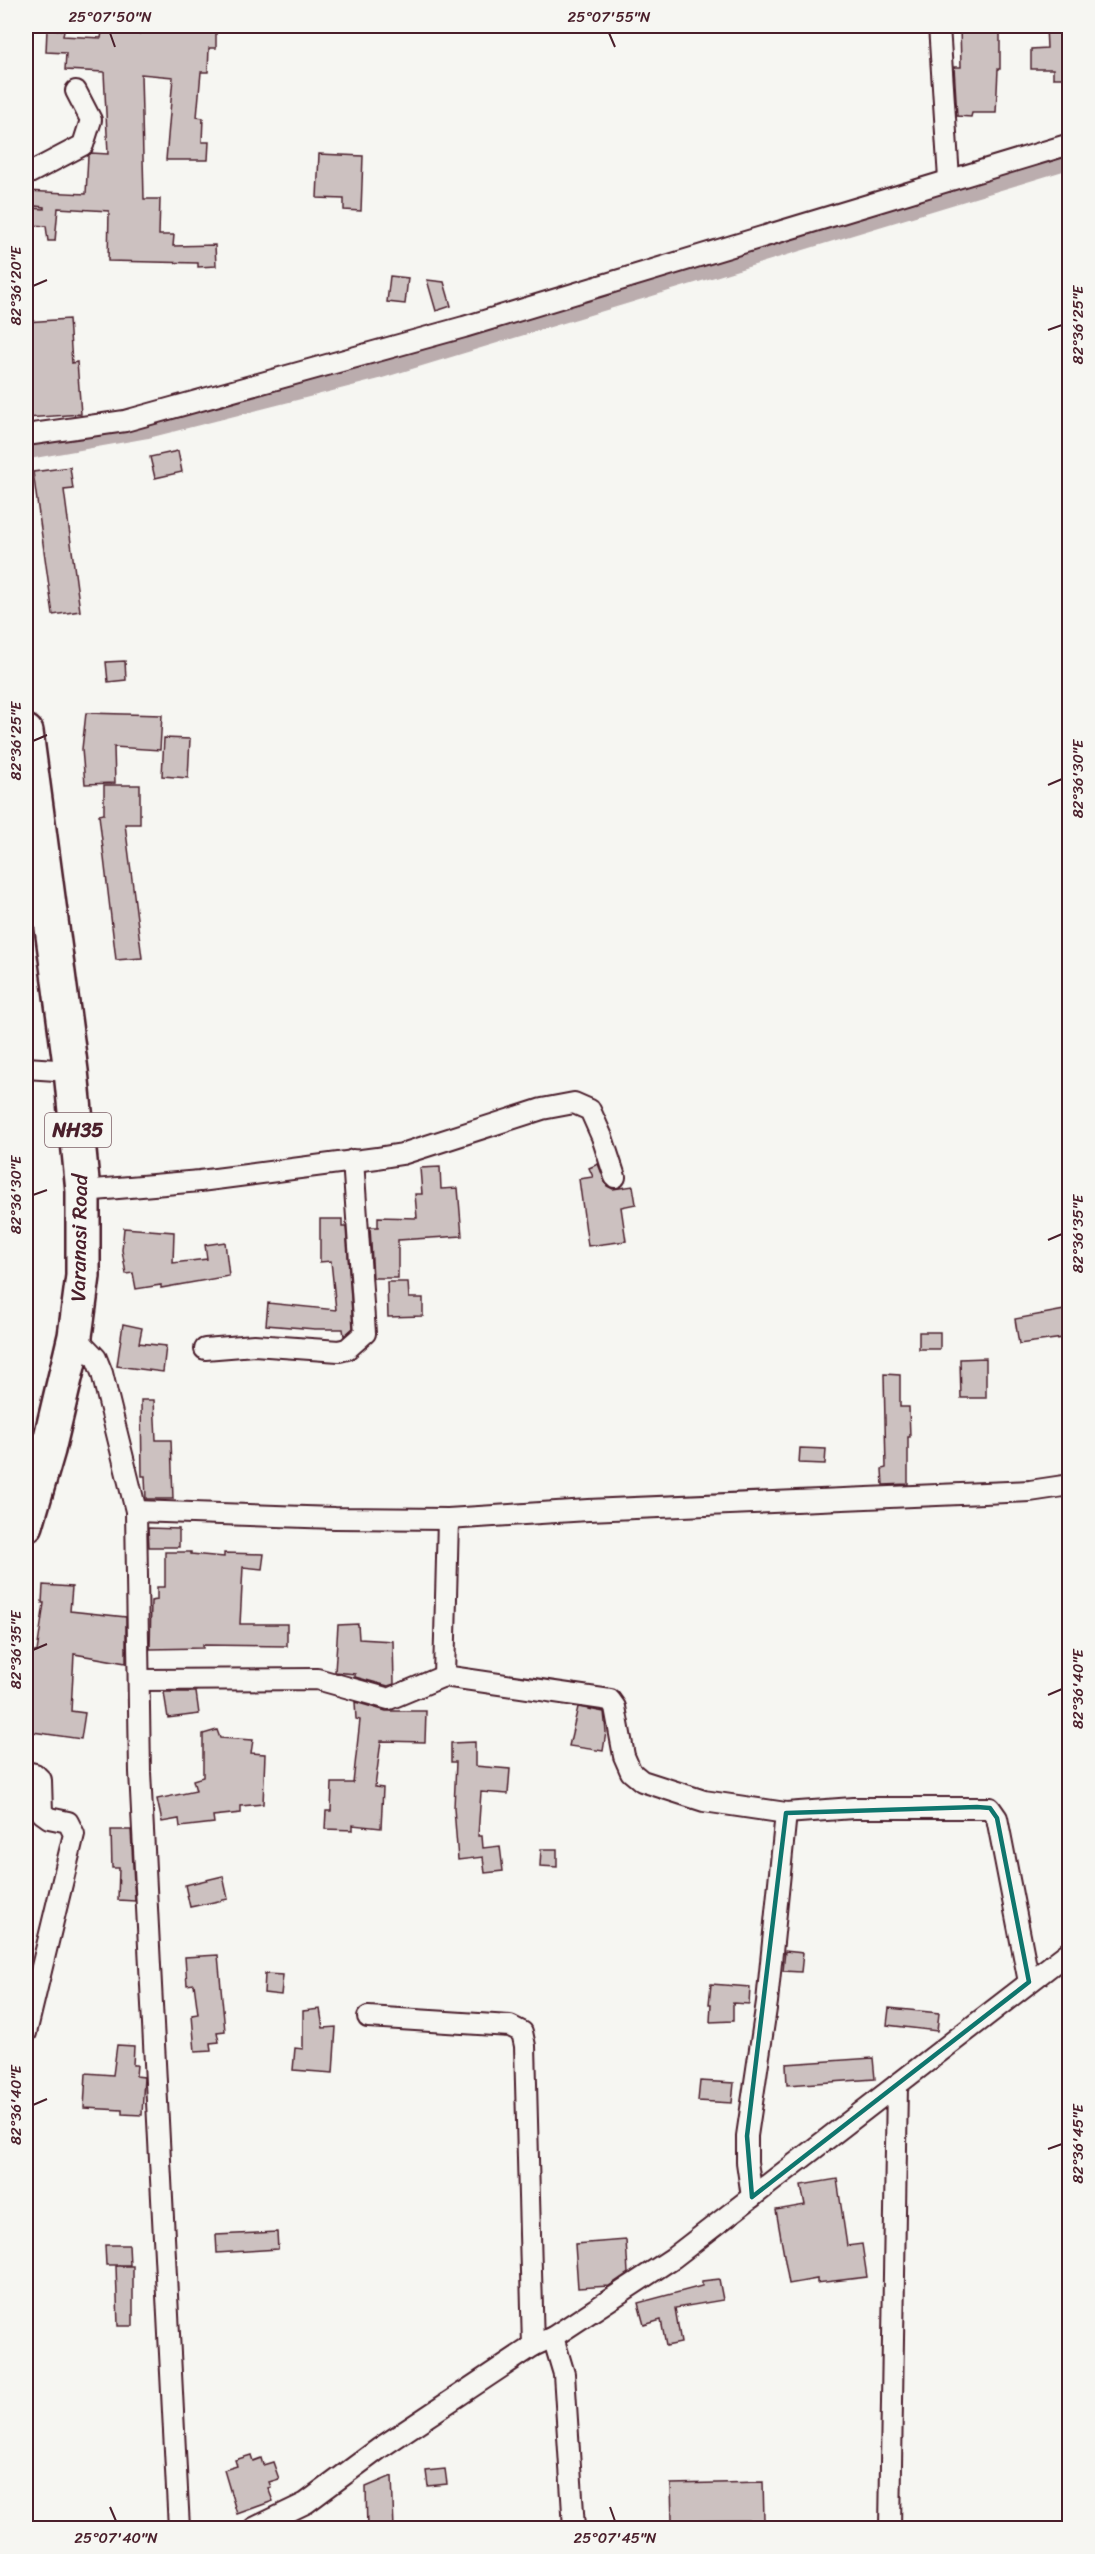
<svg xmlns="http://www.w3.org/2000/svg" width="1095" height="2554" font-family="Sriracha,sans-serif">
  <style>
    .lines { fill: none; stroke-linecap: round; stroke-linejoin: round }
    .canal { stroke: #bbadae; stroke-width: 21 }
    .building { fill: #ccc1c0; stroke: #4a1f2b; stroke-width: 1.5 }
    .street-casing { stroke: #4a1f2b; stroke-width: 24 }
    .highway-casing { stroke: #4a1f2b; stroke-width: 38 }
    .street { stroke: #f6f6f2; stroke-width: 20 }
    .highway { stroke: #f6f6f2; stroke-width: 33 }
    .marked { fill: none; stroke: #0f766e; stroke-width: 4.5; stroke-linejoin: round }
    .ticks { fill: none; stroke: #4a1f2b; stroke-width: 2 }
    .labels { text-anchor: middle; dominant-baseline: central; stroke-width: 4.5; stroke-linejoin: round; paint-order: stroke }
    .shield { fill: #f6f6f2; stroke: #7e6067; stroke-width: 1.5 }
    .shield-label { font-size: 20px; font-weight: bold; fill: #4a1f2b }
    .street-label { font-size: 21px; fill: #4a1f2b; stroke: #f6f6f2 }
    .neatline { fill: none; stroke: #4a1f2b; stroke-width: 2 }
    .ticks-label { font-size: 15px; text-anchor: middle; fill: #4a1f2b }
  </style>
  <rect width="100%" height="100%" fill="#f6f6f2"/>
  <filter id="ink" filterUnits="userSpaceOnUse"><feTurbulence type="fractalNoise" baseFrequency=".0167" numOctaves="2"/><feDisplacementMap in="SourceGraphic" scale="12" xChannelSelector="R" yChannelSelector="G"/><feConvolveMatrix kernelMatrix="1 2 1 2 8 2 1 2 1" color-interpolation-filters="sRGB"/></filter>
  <g filter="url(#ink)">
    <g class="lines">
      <polyline class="canal" points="26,449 145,428 376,369 1070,158"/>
    </g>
    <g class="building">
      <polygon points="139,26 216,26 216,48 209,48 208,72 201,72 197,117 203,118 202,142 209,142 208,160 166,160 173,77 141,74 144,199 160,199 159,235 174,235 173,246 215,245 216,266 198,267 198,263 108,261 109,211 58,208 55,241 48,241 46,226 29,225 30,208 44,209 44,207 26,205 26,191 86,194 88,156 91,153 108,154 104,72 65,70 66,53 46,52 47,29 64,30 63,36 101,38 102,32 139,34"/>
      <polygon points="960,26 1000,26 1000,69 998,69 996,113 972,113 971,117 957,116 954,67 961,67"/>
      <polygon points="1046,26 1070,26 1068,78 1053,78 1053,69 1031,69 1031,49 1047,48"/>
      <polygon points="319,154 363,156 361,211 344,210 344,199 317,198"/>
      <polygon points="390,276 408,278 405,304 387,302"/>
      <polygon points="427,280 444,282 451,306 436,311"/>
      <polygon points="69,319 72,363 77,362 81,414 26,418 26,322"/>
      <polygon points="178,451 182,472 155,478 150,457"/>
      <polygon points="70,467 73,489 64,490 80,611 53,615 33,472"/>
      <polygon points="125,661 126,680 108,682 106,662"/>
      <polygon points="86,713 162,715 160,750 114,747 115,783 85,784 82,749"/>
      <polygon points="164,738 190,739 188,778 162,776"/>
      <polygon points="104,785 140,785 140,824 125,824 142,958 116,960 99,815 104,814"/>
      <polygon points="598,1164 607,1186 613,1189 633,1186 636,1204 621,1207 626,1241 588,1246 579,1179 593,1177 589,1168"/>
      <polygon points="440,1167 441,1189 458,1188 462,1236 398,1240 398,1278 373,1278 370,1227 378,1227 378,1217 417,1218 415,1194 422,1194 420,1168"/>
      <polygon points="320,1219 342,1219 342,1227 346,1227 353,1328 344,1336 343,1329 315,1329 266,1325 268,1303 336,1310 331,1261 320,1262"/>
      <polygon points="124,1228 174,1232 173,1263 207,1259 205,1245 225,1242 229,1276 161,1288 161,1285 136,1289 133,1273 126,1274 122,1250"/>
      <polygon points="387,1282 408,1282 409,1298 423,1298 423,1316 388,1317"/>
      <polygon points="1070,1309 1070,1337 1019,1344 1015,1319"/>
      <polygon points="123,1324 142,1328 139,1343 166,1346 163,1372 117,1366"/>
      <rect x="919" y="1332" width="21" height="17"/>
      <polygon points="986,1358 986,1398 961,1398 960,1359"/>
      <polygon points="884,1374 900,1375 900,1407 909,1407 910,1437 908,1437 908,1484 883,1485 882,1469 886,1468"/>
      <polygon points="141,1400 154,1400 156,1440 171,1440 173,1499 146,1499 145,1476 142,1476"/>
      <polygon points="800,1448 826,1449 825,1464 799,1463"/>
      <polygon points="148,1528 179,1529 179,1547 149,1547"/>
      <polygon points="165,1552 191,1552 191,1554 224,1557 224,1553 264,1554 262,1569 243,1567 240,1624 287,1624 287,1646 203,1645 203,1648 150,1649 151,1601 157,1600 157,1587 165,1587"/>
      <polygon points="43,1585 72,1587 70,1611 126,1617 126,1663 74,1654 71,1711 85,1713 81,1739 26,1731 26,1681 29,1651 37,1652 44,1603 42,1603"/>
      <polygon points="358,1624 359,1639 393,1641 394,1684 388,1686 355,1677 355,1674 335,1672 338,1625"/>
      <polygon points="164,1692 196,1692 199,1714 168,1718"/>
      <polygon points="355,1702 386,1711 426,1711 425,1742 381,1741 375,1787 383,1788 381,1828 353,1825 353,1830 325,1829 326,1811 331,1811 332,1783 353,1783 360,1720 356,1719"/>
      <polygon points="578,1707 604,1712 606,1732 603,1751 569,1746"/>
      <polygon points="217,1730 220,1738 253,1740 251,1753 265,1754 263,1804 241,1806 241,1813 213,1816 214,1823 180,1827 179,1819 162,1822 157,1799 196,1791 193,1780 203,1777 203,1734"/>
      <polygon points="475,1742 475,1766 510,1769 508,1794 481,1792 478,1836 482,1836 483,1848 500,1846 503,1871 485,1873 483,1857 458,1860 454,1808 456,1762 451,1762 451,1743"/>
      <polygon points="111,1830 131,1830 135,1901 118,1900 119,1868 112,1868"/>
      <polygon points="541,1849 557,1849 557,1867 540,1866"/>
      <polygon points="223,1876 228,1899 190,1907 185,1885"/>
      <polygon points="785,1951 803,1953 801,1972 783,1971"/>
      <polygon points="218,1955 225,2031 217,2032 219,2042 210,2043 211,2051 195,2052 192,2015 198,2014 194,1984 187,1985 185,1957"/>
      <polygon points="265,1974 283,1975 281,1995 264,1993"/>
      <polygon points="711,1984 750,1987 749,2004 733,2003 733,2021 710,2022 711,2004 709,2004"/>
      <polygon points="889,2008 939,2013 937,2031 887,2025"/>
      <polygon points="320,2009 323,2028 336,2027 333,2073 293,2070 295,2048 303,2049 303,2011"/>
      <polygon points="117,2045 134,2046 133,2065 137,2065 136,2076 144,2077 142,2115 122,2114 122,2110 84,2108 86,2073 113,2075"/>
      <polygon points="873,2058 875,2079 787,2085 786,2064"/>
      <polygon points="700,2081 734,2083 732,2103 698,2101"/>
      <polygon points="837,2179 847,2246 862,2244 867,2277 817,2283 817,2279 789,2284 776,2210 805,2205 801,2185"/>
      <polygon points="277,2232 278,2249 217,2253 216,2235"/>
      <polygon points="626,2240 628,2273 609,2286 578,2288 575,2244"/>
      <polygon points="105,2245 129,2245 130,2265 106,2265"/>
      <polygon points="116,2266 133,2266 133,2326 118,2326"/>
      <polygon points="719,2279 723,2300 675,2308 681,2343 666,2346 661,2320 644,2325 638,2303 702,2286 702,2281"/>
      <polygon points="251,2455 253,2461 261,2458 263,2465 273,2462 279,2479 269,2482 271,2487 268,2488 273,2501 237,2514 224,2470 237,2466 235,2460"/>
      <polygon points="445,2469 447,2484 428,2486 426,2471"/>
      <polygon points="392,2476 394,2529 367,2529 366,2487"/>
      <polygon points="763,2482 764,2520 672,2521 671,2484"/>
    </g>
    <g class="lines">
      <g class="street-casing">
        <g id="street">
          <polyline points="939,26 949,179"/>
          <polyline points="26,175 83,145 91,120 76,91"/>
          <polyline points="26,435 125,421 464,327 1070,144"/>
          <polyline points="26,1068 71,1071"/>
          <polyline points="83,1191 200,1181 377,1158 402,1154 542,1109 574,1103 590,1110 602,1137 615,1177"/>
          <polyline points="75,1336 96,1358 102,1373 136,1511 140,1772 179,2528"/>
          <polyline points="205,1349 254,1345 339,1351 347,1349 365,1333 353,1160"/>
          <polyline points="26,1450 48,1450"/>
          <polyline points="136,1511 335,1518 448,1519 588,1510 1030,1491 1070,1485"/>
          <polyline points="448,1519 444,1676 610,1700 615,1707 624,1756 631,1772 642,1781 704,1801 786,1813 853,1808 990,1808 997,1818 1029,1982"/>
          <polyline points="140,1680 317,1679 389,1699 444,1676"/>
          <polyline points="26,1772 35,1774 41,1780 42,1813 49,1818 68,1822 74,1834 26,2033"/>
          <polyline points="368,2017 510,2026 522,2032 525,2046 533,2346"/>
          <polyline points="752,2197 747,2162 747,2136 767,2002 786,1813"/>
          <polyline points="553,2337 564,2374 574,2528"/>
          <polyline points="254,2528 306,2503 380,2448 533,2346 553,2337 673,2258 1070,1951"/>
          <polyline points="890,2528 897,2085"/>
        </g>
      </g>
      <g class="highway-casing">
        <polyline id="highway" points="26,732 71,1071 83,1191 83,1276 75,1336 48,1450 26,1525"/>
      </g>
      <use href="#street" class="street"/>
      <use href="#highway" class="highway"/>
    </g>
  </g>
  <path class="marked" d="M 977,1807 L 990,1808 L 997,1818 L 1029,1982 L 752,2197 L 747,2136 L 786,1813 Z"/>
  <path class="ticks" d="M 110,33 L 115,47M 609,33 L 615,47M 33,286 L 47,280M 1048,330 L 1062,325M 33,741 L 47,735M 1048,785 L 1062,779M 33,1195 L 47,1190M 1048,1240 L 1062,1234M 33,1650 L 47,1644M 1048,1695 L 1062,1689M 33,2105 L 47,2099M 1048,2149 L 1062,2144M 110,2507 L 116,2521M 610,2507 L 615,2521"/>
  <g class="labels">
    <rect class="shield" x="45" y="1113" width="66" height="34" rx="4.5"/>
    <g class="shield-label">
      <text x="78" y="1130">NH35</text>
    </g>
    <g class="street-label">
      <text transform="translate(79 1238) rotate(-89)">Varanasi Road</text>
    </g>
  </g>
  <rect width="1095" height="2554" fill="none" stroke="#f6f6f2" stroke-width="66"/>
  <rect x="33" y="33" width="1029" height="2488" class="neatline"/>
  <g class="ticks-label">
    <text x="110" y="22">25°07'50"N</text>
    <text x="609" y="22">25°07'55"N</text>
    <text transform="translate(16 286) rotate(-90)" y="5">82°36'20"E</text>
    <text transform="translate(1078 325) rotate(-90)" y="5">82°36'25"E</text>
    <text transform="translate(16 741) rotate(-90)" y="5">82°36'25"E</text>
    <text transform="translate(1078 779) rotate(-90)" y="5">82°36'30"E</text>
    <text transform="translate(16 1195) rotate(-90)" y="5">82°36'30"E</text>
    <text transform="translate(1078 1234) rotate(-90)" y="5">82°36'35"E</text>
    <text transform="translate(16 1650) rotate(-90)" y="5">82°36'35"E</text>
    <text transform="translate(1078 1689) rotate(-90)" y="5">82°36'40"E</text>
    <text transform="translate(16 2105) rotate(-90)" y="5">82°36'40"E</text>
    <text transform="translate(1078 2144) rotate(-90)" y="5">82°36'45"E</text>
    <text x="116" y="2543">25°07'40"N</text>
    <text x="615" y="2543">25°07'45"N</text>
  </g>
</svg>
